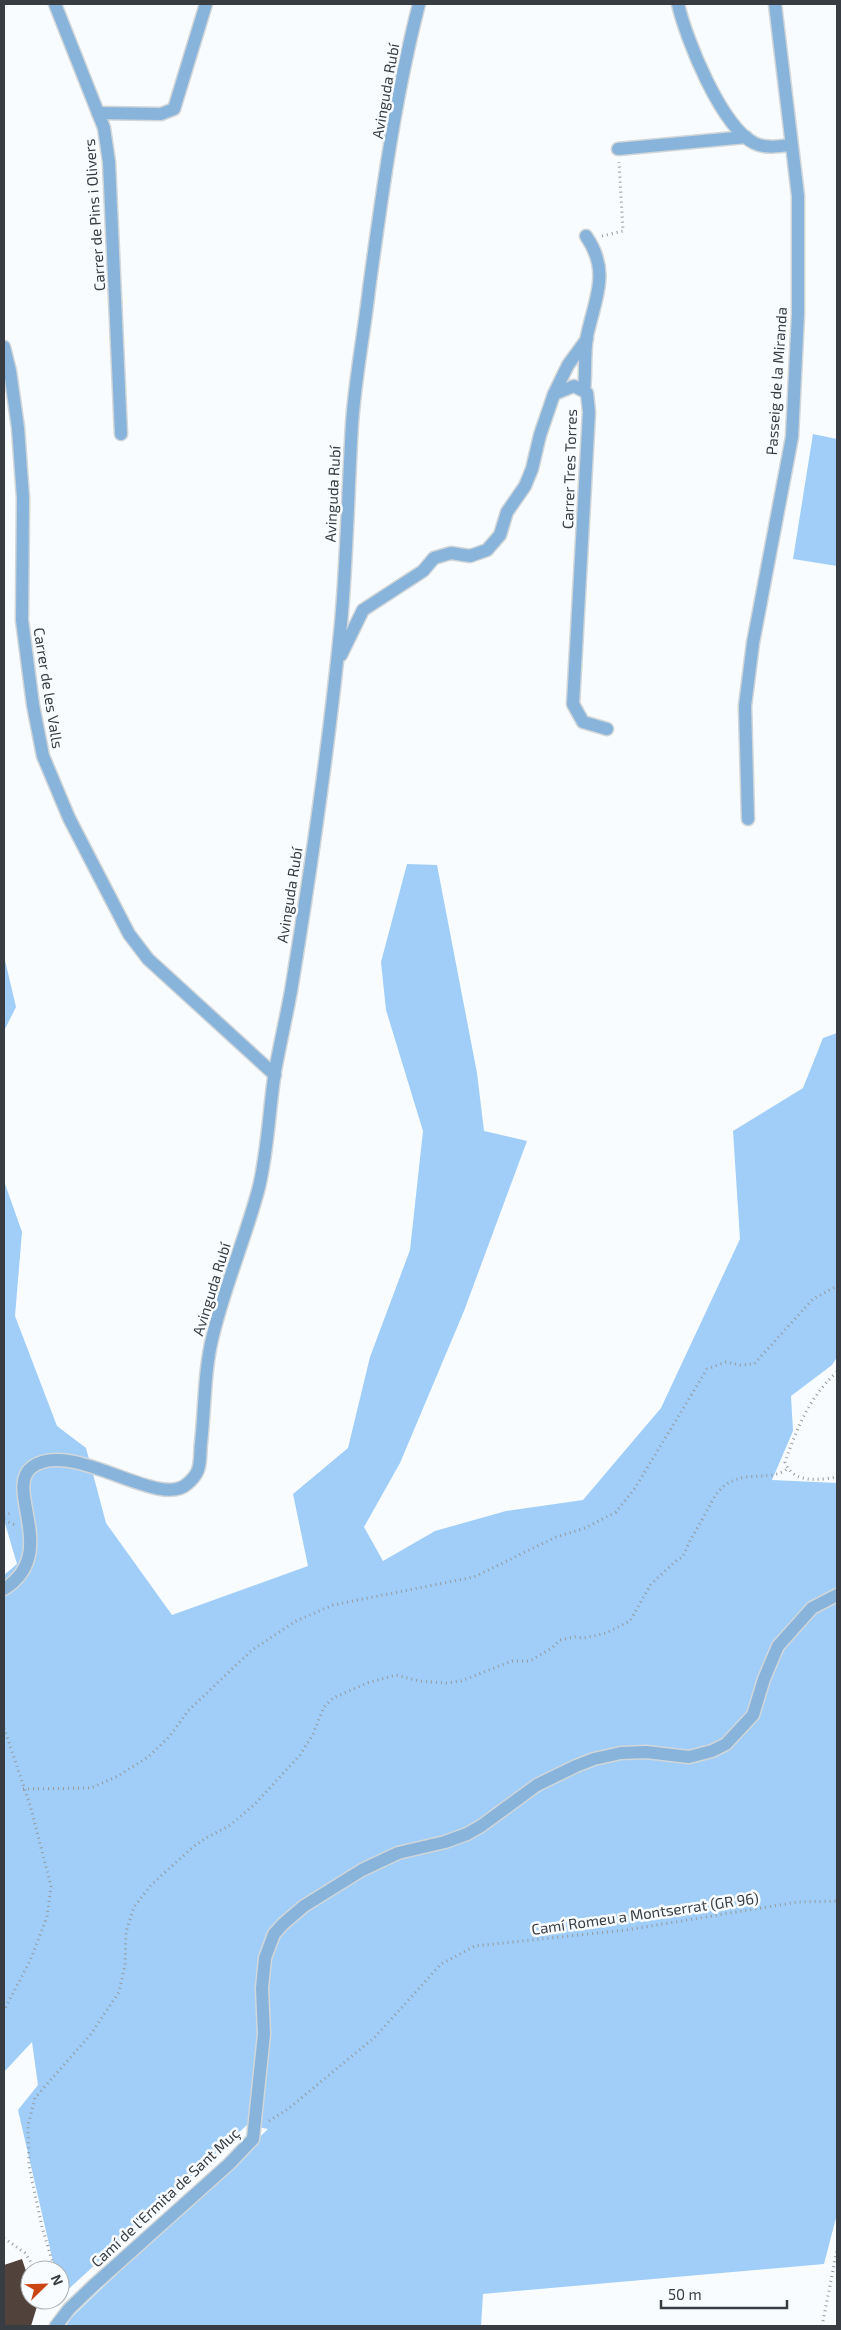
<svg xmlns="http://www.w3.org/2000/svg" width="841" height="2330" font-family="'Exo 2',sans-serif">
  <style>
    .green { fill: #a0cef8 }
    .building { fill: #52423c }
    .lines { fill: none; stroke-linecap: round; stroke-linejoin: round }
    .minor-casing { stroke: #d1d6d9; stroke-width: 15 }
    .path { stroke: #959a9e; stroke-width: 3; stroke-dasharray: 1 4; stroke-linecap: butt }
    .minor { stroke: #88b4dc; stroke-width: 12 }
    .labels { text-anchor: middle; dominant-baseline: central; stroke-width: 5; stroke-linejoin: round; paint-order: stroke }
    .street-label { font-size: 15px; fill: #373d43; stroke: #f8fcfe }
  </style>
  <rect width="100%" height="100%" fill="#f8fcfe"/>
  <g class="green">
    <polygon points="813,434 837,439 837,566 793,559"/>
    <polygon points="407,864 437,865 477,1073 484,1131 527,1141 464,1311 400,1463 364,1527 383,1561 435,1531 506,1511 583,1500 661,1408 740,1239 733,1131 803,1088 823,1038 837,1033 837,1357 832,1365 791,1396 793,1431 772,1480 837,1483 837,2214 824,2264 483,2294 481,2326 66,2326 71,2318 268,2129 247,2125 61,2296 60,2270 55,2270 18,2110 38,2085 32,2042 4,2072 4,1575 17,1564 4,1520 4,1181 22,1232 15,1316 57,1426 86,1448 106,1523 172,1615 308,1566 293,1494 348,1448 370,1357 410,1250 423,1131 386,1010 381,962"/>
    <polygon points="4,956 16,1007 4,1031"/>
  </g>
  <polygon class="building" points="22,2259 30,2283 30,2300 39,2300 31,2326 4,2326 4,2265"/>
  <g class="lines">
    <g class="minor-casing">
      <g id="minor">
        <polyline points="55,4 104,128 109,162 121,434"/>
        <path d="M 678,4 C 686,39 721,126 754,143 C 766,149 779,146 791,145"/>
        <polyline points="98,113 161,114 174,109 206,4"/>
        <polyline points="618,149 746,137"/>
        <polyline points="4,347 10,371 18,428 23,498 22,620 33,705 43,756 69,818 129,934 148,959 275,1075"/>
        <path d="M 584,391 C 586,373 584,354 587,336 C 595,298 611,272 586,236"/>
        <polyline points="554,394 568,365 587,339"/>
        <polyline points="341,655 363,610 423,571 434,558 451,553 470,556 487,550 500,535 507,512 525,486 532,469 540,435 554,394 574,386 587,393 589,412 573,704 583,722 607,729"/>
        <polyline points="748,819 745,706 753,643 792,437 798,314 798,196 775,4"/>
        <path d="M 4,1589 C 61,1553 3,1489 32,1467 C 72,1438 159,1510 187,1484 C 192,1480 196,1475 198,1470 C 201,1462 200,1450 201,1443 C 205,1407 204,1370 213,1335 C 225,1285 246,1237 259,1187 C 268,1149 269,1110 275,1071 C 280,1044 286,1018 291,991 C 311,869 329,746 341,623 C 347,557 348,490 352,424 C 355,379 364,334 369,289 C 382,194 395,97 419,4"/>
        <polyline points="56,2326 69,2309 94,2285 229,2164 253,2139 264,2034 262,1988 265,1958 274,1934 283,1924 304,1906 362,1870 398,1853 445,1842 467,1834 481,1826 537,1785 576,1766 594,1759 621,1753 646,1752 689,1757 712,1751 726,1744 753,1715 764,1679 778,1646 812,1608 837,1595"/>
      </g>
    </g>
    <g class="path">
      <polyline points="602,236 623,231 619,162"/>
      <path d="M 837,1372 C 810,1396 797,1428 785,1462 C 793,1484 819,1480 837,1477"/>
      <polyline points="4,1516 13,1512"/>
      <polyline points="4,1520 15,1525"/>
      <polyline points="4,1728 30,1805 51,1886 47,1917 30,1961 4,2010"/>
      <polyline points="23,1789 91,1788 118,1776 148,1757 169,1737 188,1711 252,1650 296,1621 333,1605 474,1577 556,1537 585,1528 616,1512 635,1488 707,1369 726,1362 740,1365 754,1364 813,1299 837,1286"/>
      <polyline points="269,2121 288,2109 375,2037 441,1964 475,1946 626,1930 798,1902 837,1901"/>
      <polyline points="4,2238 25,2253 36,2270"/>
      <path d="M 55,2270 L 42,2227 L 29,2166 L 28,2125 L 35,2098 L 91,2034 L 119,1992 L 125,1965 L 126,1932 L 134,1907 L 151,1885 L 193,1847 L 204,1839 L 229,1826 L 255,1804 L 300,1755 L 313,1734 L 324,1707 L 333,1698 L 367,1683 L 396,1675 L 419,1681 L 447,1683 L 461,1681 L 512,1661 L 530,1661 L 552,1648 L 560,1640 L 575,1637 L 584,1638 L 606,1633 L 630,1621 L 651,1584 L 677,1560 L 683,1557 C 688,1542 696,1531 703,1518 C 715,1497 718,1482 746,1477 C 760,1475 775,1478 787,1469"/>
      <polyline points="822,2326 837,2250"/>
    </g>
    <use href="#minor" class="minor"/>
  </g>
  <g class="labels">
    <g class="street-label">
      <text transform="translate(385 91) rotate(-80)">Avinguda Rubí</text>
      <text transform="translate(94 215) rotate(-94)">Carrer de Pins i Olivers</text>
      <text transform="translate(776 381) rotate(-86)">Passeig de la Miranda</text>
      <text transform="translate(569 469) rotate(-88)">Carrer Tres Torres</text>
      <text transform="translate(332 494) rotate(-87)">Avinguda Rubí</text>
      <text transform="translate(49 688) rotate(81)">Carrer de les Valls</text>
      <text transform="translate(289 895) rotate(-81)">Avinguda Rubí</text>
      <text transform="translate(211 1289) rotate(-73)">Avinguda Rubí</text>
      <text transform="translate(645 1913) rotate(-8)">Camí Romeu a Montserrat (GR 96)</text>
      <text transform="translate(165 2197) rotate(-43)">Camí de l'Ermita de Sant Muç</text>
    </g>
  </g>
  <rect width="841" height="2330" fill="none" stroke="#373d43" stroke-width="10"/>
  <g transform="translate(45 2285) rotate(67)"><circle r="24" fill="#f8fcfe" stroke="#abb0b3"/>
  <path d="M0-4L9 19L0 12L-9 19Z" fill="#cc4412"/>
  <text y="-8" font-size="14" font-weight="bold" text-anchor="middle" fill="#373d43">N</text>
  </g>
  <path d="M661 2300v8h126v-8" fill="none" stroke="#373d43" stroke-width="2.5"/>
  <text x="668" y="2300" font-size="15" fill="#373d43" stroke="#f8fcfe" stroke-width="4" paint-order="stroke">50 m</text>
</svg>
